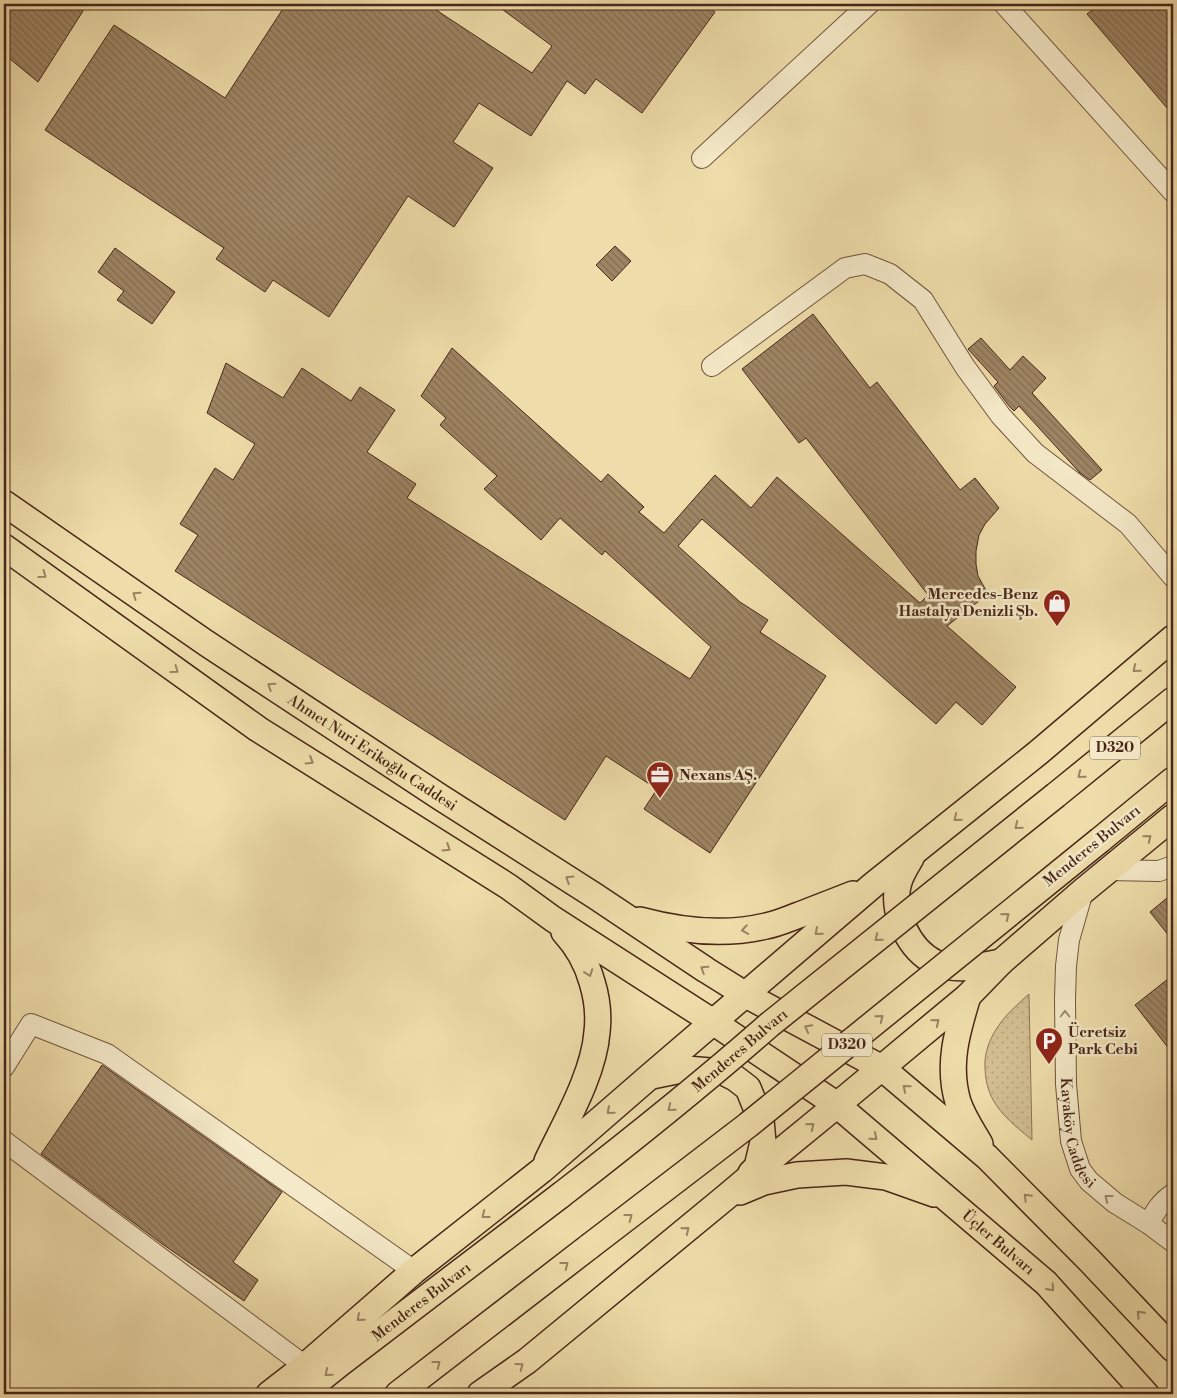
<svg xmlns="http://www.w3.org/2000/svg" width="1177" height="1398" font-family="'Libre Bodoni',serif">
  <style>
    .green { fill: url(#green-dots); stroke: #8d7255 }
    .building { fill: url(#building-back-hatch); stroke: #482619 }
    .lines { fill: none; stroke-linecap: round; stroke-linejoin: round }
    .minor-casing { stroke: #72543d; stroke-width: 22 }
    .major-casing { stroke: #482619; stroke-width: 28 }
    .minor { stroke: #f4e9c8; stroke-width: 20 }
    .major { stroke: #eda; stroke-width: 25 }
    .major-bridge-casing { stroke: #482619; stroke-width: 28; stroke-linecap: butt }
    .major-bridge { stroke: #eda; stroke-width: 25 }
    .oneway { stroke: #9b8262 }
    .oneway2 { stroke: #9e8870 }
    .labels { text-anchor: middle; dominant-baseline: central; stroke-width: 5; stroke-linejoin: round; paint-order: stroke }
    .shield { fill: #f4e9c8; stroke: #7c604e; stroke-width: 1 }
    .shield-label { font-size: 14px; font-weight: bold; fill: #482619 }
    .poi-label { font-size: 15px; font-weight: bold; fill: #482619; stroke: #f4e9c8; text-anchor: start }
    .street-label { font-size: 15px; fill: #482619; stroke: #f4e9c8 }
  </style>
  <defs>
    <pattern id="green-dots" width="8" height="8" patternUnits="userSpaceOnUse" patternTransform="scale(1.25)"><rect width="8" height="8" fill="#d2be91"/><path d="M2 2h.1M6 6h.1" fill="none" stroke="#b6a37c" stroke-width="1.8" stroke-linecap="round"/></pattern>
    <pattern id="building-back-hatch" width="6" height="6" patternUnits="userSpaceOnUse" patternTransform="scale(1.25)"><rect width="6" height="6" fill="#9e8564"/><path d="M-1 5l2 2M0 0l6 6M5-1l2 2" fill="none" stroke="#836d52"/></pattern>
  </defs>
  <rect width="100%" height="100%" fill="#eda"/>
  <filter id="stains"><feTurbulence type="fractalNoise" baseFrequency=".004" numOctaves="4"/><feColorMatrix values="0 0 0 0 .2 0 0 0 0 .09 0 0 0 0 .02 0 0 0 .5 -.17"/></filter>
  <radialGradient id="worn" r=".72"><stop offset=".6" stop-color="#630" stop-opacity="0"/><stop offset="1" stop-color="#630" stop-opacity=".3"/></radialGradient>
  <path class="green" d="M 1029,994 L 1032,1140 C 1007,1119 986,1104 985,1068 C 984,1054 989,1040 997,1028 C 1005,1015 1018,1004 1029,994 Z"/>
  <g class="building">
    <polygon points="4,4 72,4 83,11 38,82 4,54"/>
    <polygon points="286,4 427,4 532,73 552,46 495,4 704,4 715,12 642,113 596,79 585,94 567,81 531,136 479,103 453,142 493,168 454,227 408,196 329,317 273,280 265,292 216,259 224,248 45,130 114,25 225,98"/>
    <polygon points="1100,4 1159,4 1173,20 1173,115 1087,14"/>
    <polygon points="615,246 631,261 612,281 596,265"/>
    <polygon points="115,248 175,292 152,324 117,300 124,291 98,272"/>
    <polygon points="813,314 870,388 877,382 960,490 975,478 999,508 985,524 979,535 976,551 976,564 978,576 988,594 947,626 1016,687 982,725 956,702 936,724 702,519 678,546 740,602 768,620 760,632 826,676 710,853 644,809 657,789 606,756 565,820 175,571 198,535 180,524 215,468 233,480 255,444 207,413 226,363 283,398 302,368 351,401 360,387 395,410 367,452 416,484 407,498 690,679 711,647 605,551 602,555 560,518 541,540 484,489 497,476 440,425 446,418 421,396 452,348 601,482 608,474 644,507 639,512 664,533 715,475 751,508 777,477 920,603 928,595 806,438 799,443 742,369"/>
    <polygon points="981,338 1010,370 1023,356 1046,378 1032,393 1102,470 1090,480 1080,473 1019,406 1014,411 1009,406 994,386 998,382 968,349"/>
    <polygon points="1173,893 1173,941 1150,912"/>
    <polygon points="1173,975 1173,1054 1135,1005"/>
    <polygon points="102,1065 282,1192 233,1262 258,1280 244,1301 161,1243 41,1154"/>
  </g>
  <g class="lines">
    <g class="minor-casing">
      <g id="minor">
        <polyline points="1004,4 1173,192"/>
        <polyline points="702,158 869,4"/>
        <polyline points="712,366 845,268 865,264 890,274 923,300 965,367 1001,416 1035,453 1128,524 1173,577"/>
        <polyline points="1109,870 1159,871 1173,866"/>
        <path id="s1" d="M 1083,891 L 1069,940 L 1066,966 L 1065,999 L 1066,1084 L 1071,1141 L 1080,1169 L 1089,1181 L 1115,1203 L 1149,1224 L 1173,1242"/>
        <polyline points="4,1067 31,1024 107,1054 414,1271"/>
        <polyline points="4,1141 305,1366"/>
        <path d="M 1149,1224 C 1155,1211 1161,1202 1173,1194"/>
      </g>
    </g>
    <g class="major-casing">
      <g id="major">
        <path id="s2" d="M 4,503 L 206,643 L 440,797 L 595,896 L 706,970 L 746,995 L 882,1068 L 987,1157 L 1090,1261 L 1173,1349"/>
        <path id="s3" d="M 4,547 L 258,729 L 509,887 L 553,919 L 713,1022 L 837,1105 L 1046,1283 L 1146,1394"/>
        <polyline points="1056,795 1173,700"/>
        <polyline points="1100,840 1173,780"/>
        <path d="M 911,858 C 907,865 901,874 899,882 C 890,911 909,950 936,963 C 956,972 981,966 1001,962"/>
        <path d="M 640,920 C 681,931 724,936 766,926 C 777,924 788,919 799,915 C 817,908 835,901 853,894"/>
        <path d="M 968,996 C 957,1032 947,1065 958,1102 C 963,1117 972,1130 980,1144"/>
        <polyline points="652,1076 686,1069 723,1072 735,1078 748,1088 761,1120 763,1142 757,1167 751,1173"/>
        <path d="M 547,1161 C 565,1123 594,1074 597,1032 C 599,1015 597,998 592,982 C 587,964 577,946 564,932"/>
        <polyline points="740,1192 764,1182 797,1175 846,1172 886,1177 934,1194"/>
        <polyline points="269,1394 305,1366 414,1271 542,1170 649,1077 873,885 1039,752 1173,638"/>
        <path id="s4" d="M 302,1394 L 342,1362 L 561,1195"/>
        <polyline points="398,1394 590,1246"/>
        <polyline points="480,1394 527,1361 726,1197 771,1159 837,1105 968,996 1001,962 1083,891 1173,817"/>
      </g>
    </g>
    <use href="#minor" class="minor"/>
    <use href="#major" class="major"/>
    <g class="major-bridge-casing">
      <g id="major-bridge">
        <path id="s5" d="M 561,1195 C 632,1140 702,1084 769,1025 L 1056,795"/>
        <polyline points="590,1246 748,1125 1100,840"/>
      </g>
    </g>
    <use href="#major-bridge" class="major-bridge"/>
  </g>
  <defs><path id="oneway-chevron" d="M-2-3.5L2.5 0L-2 3.5" fill="none" stroke-width="1.6" stroke-linecap="round" stroke-linejoin="round" transform="scale(1.25)"/></defs>
  <g class="oneway">
    <use href="#oneway-chevron" transform="translate(43 575) rotate(36)"/>
    <use href="#oneway-chevron" transform="translate(136 595) rotate(-145)"/>
    <use href="#oneway-chevron" transform="translate(1136 669) rotate(140)"/>
    <use href="#oneway-chevron" transform="translate(175 670) rotate(36)"/>
    <use href="#oneway-chevron" transform="translate(271 686) rotate(-147)"/>
    <use href="#oneway-chevron" transform="translate(310 761) rotate(32)"/>
    <use href="#oneway-chevron" transform="translate(1081 775) rotate(141)"/>
    <use href="#oneway-chevron" transform="translate(957 818) rotate(141)"/>
    <use href="#oneway-chevron" transform="translate(1018 826) rotate(141)"/>
    <use href="#oneway-chevron" transform="translate(1148 838) rotate(-39)"/>
    <use href="#oneway-chevron" transform="translate(447 848) rotate(32)"/>
    <use href="#oneway-chevron" transform="translate(569 879) rotate(-148)"/>
    <use href="#oneway-chevron" transform="translate(1006 916) rotate(-39)"/>
    <use href="#oneway-chevron" transform="translate(745 930) rotate(171)"/>
    <use href="#oneway-chevron" transform="translate(818 932) rotate(139)"/>
    <use href="#oneway-chevron" transform="translate(878 938) rotate(141)"/>
    <use href="#oneway-chevron" transform="translate(704 969) rotate(-147)"/>
    <use href="#oneway-chevron" transform="translate(589 973) rotate(70)"/>
    <use href="#oneway-chevron" transform="translate(880 1018) rotate(-39)"/>
    <use href="#oneway-chevron" transform="translate(936 1022) rotate(-40)"/>
    <use href="#oneway-chevron" transform="translate(808 1028) rotate(-152)"/>
    <use href="#oneway-chevron" transform="translate(906 1088) rotate(-140)"/>
    <use href="#oneway-chevron" transform="translate(671 1108) rotate(141)"/>
    <use href="#oneway-chevron" transform="translate(610 1111) rotate(139)"/>
    <use href="#oneway-chevron" transform="translate(811 1126) rotate(-39)"/>
    <use href="#oneway-chevron" transform="translate(874 1137) rotate(40)"/>
    <use href="#oneway-chevron" transform="translate(1027 1197) rotate(-135)"/>
    <use href="#oneway-chevron" transform="translate(485 1215) rotate(142)"/>
    <use href="#oneway-chevron" transform="translate(629 1217) rotate(-37)"/>
    <use href="#oneway-chevron" transform="translate(686 1230) rotate(-39)"/>
    <use href="#oneway-chevron" transform="translate(565 1265) rotate(-38)"/>
    <use href="#oneway-chevron" transform="translate(1051 1288) rotate(48)"/>
    <use href="#oneway-chevron" transform="translate(1140 1314) rotate(-133)"/>
    <use href="#oneway-chevron" transform="translate(360 1318) rotate(139)"/>
    <use href="#oneway-chevron" transform="translate(437 1364) rotate(-38)"/>
    <use href="#oneway-chevron" transform="translate(520 1366) rotate(-36)"/>
    <use href="#oneway-chevron" transform="translate(328 1373) rotate(141)"/>
  </g>
  <g class="oneway2">
    <use href="#oneway-chevron" transform="translate(1065 1014) rotate(-90)"/>
    <use href="#oneway-chevron" transform="translate(1108 1198) rotate(-142)"/>
  </g>
  <defs>
    <g id="shop-pin" transform="scale(1.4375)"><path d="M0 17L-7.5 6A9.5 9.5 0 1 1 7.5 6Z" fill="#8f2418" stroke="#f4e9c8"/><path d="M-5-2.5h2.3a2.7 3.5 0 0 1 5.4 0H5L5.5 6h-11ZM-1.5-2.5h3a1.5 2.3 0 0 0-3 0Z" fill="#fff"/></g>
    <g id="office-pin" transform="scale(1.4375)"><path d="M0 17L-7.5 6A9.5 9.5 0 1 1 7.5 6Z" fill="#8f2418" stroke="#f4e9c8"/><path d="M-6-3h4V-5.5h4V-3h4V5H-6ZM-1-4.5V-3h2v-1.5ZM-6 0V1H6V0Z" fill="#fff"/></g>
    <g id="parking-pin" transform="scale(1.4375)"><path d="M0 17L-7.5 6A9.5 9.5 0 1 1 7.5 6Z" fill="#8f2418" stroke="#f4e9c8"/><path d="M-3.5-5.5H1a3.5 3.5 0 0 1 0 7H-1V5.5H-3.5ZM-1-3.4V-.6H.8a1.4 1.4 0 0 0 0-2.8Z" fill="#fff"/></g>
  </defs>
  <g fill-rule="evenodd">
    <use href="#shop-pin" x="1057" y="603"/>
    <use href="#office-pin" x="660" y="775"/>
    <use href="#parking-pin" x="1049" y="1041"/>
  </g>
  <g class="labels">
    <g class="shield">
      <rect x="1090" y="736.5" width="50" height="23" rx="4"/>
      <rect x="822" y="1033.5" width="50" height="23" rx="4"/>
    </g>
    <g class="shield-label">
      <text x="1115" y="748">D320</text>
      <text x="847" y="1045">D320</text>
    </g>
    <g class="poi-label">
      <text x="1038" y="594" text-anchor="end">Mercedes-Benz<tspan x="1038" dy="17">Hastalya Denizli Şb.</tspan></text>
      <text x="679" y="775">Nexans AŞ.</text>
      <text x="1068" y="1032">Ücretsiz<tspan x="1068" dy="17">Park Cebi</tspan></text>
    </g>
    <g class="street-label">
      <text stroke="none"><textPath href="#s2" startOffset="445">Ahmet Nuri Erikoğlu Caddesi</textPath></text>
      <text transform="translate(1092 846) rotate(-39)">Menderes Bulvarı</text>
      <text stroke="none"><textPath href="#s5" startOffset="230">Menderes Bulvarı</textPath></text>
      <text stroke="none"><textPath href="#s1" startOffset="246">Kayaköy Caddesi</textPath></text>
      <text stroke="none"><textPath href="#s3" startOffset="1215">Üçler Bulvarı</textPath></text>
      <text stroke="none"><textPath href="#s4" startOffset="151">Menderes Bulvarı</textPath></text>
    </g>
  </g>
  <rect width="1177" height="1398" fill="none" stroke="#eda" stroke-width="20"/>
  <rect x="5" y="5" width="1167" height="1388" fill="none" stroke="#482619" stroke-width="2.5"/>
  <rect x="10" y="10" width="1157" height="1378" fill="none" stroke="#482619"/>
  <rect width="100%" height="100%" filter="url(#stains)"/>
  <rect width="100%" height="100%" fill="url(#worn)"/>
</svg>
